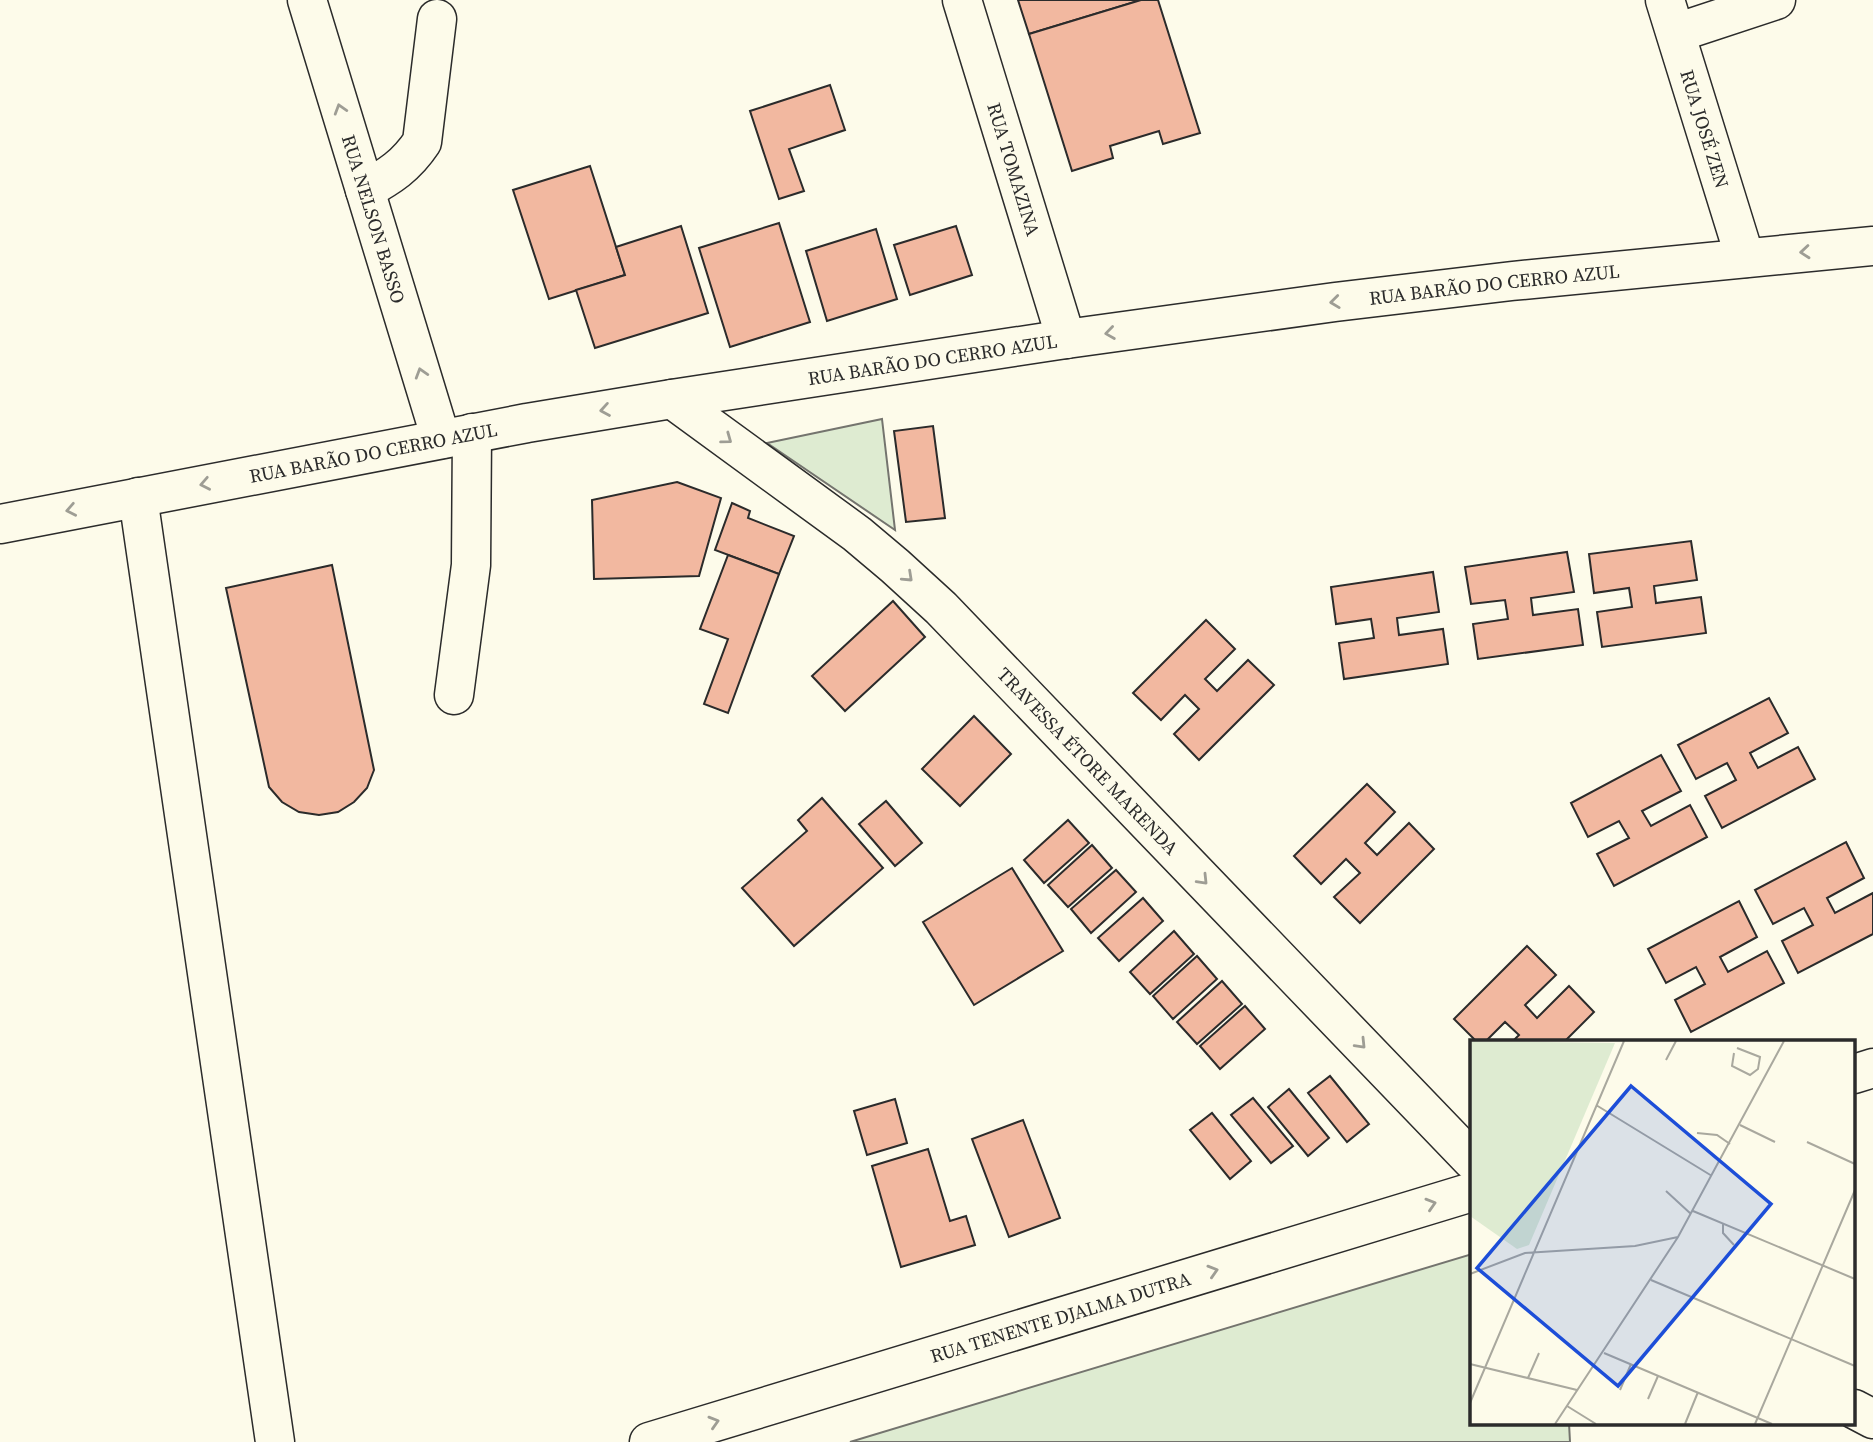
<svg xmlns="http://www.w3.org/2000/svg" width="1873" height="1442" font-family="'Source Serif 4',serif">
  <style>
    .green { fill: #deebd1; stroke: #74746e; stroke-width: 2 }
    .building { fill: #f2b8a0; stroke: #2b2b2b; stroke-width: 2 }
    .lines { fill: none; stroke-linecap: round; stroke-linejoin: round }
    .minor-casing { stroke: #2b2b2b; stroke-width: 41 }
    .major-casing { stroke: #2b2b2b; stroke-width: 41 }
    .minor { stroke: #fdfbea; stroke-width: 38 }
    .major { stroke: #fdfbea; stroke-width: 38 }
    .oneway { stroke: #9e9d94 }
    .labels { text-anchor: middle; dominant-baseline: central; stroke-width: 5; stroke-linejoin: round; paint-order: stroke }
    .street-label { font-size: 19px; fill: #2b2b2b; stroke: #fdfbea }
    .inset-road { fill: none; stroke: #a9a89e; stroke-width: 2 }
    .view { fill: #1d4ed8; fill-opacity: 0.15; stroke: #1d4ed8; stroke-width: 3.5 }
    .inset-edge { fill: none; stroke: #2b2b2b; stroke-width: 3.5 }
  </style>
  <rect width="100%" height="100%" fill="#fdfbea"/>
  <g class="green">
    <polygon points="882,419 895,530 767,443"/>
    <polygon points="1472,1254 1472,1423 1569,1423 1570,1442 850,1442"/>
  </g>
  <g class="building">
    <polygon points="1018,0 1141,0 1029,34"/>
    <polygon points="1141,0 1158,0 1200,133 1163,144 1159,131 1110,146 1113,158 1072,171 1029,34"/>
    <polygon points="830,85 845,130 789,149 804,191 779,199 750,111"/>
    <polygon points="590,166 625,275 549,299 513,190"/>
    <polygon points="779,223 810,322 730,347 699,248"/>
    <polygon points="681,226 708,313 595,348 576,290 625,275 616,247"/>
    <polygon points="956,226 972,275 910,295 894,245"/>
    <polygon points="876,229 897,299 827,321 806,251"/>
    <polygon points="933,426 945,518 906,522 894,431"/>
    <polygon points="677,482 721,498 699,576 594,579 592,500"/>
    <polygon points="732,503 750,511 748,518 794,536 779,574 715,550"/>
    <polygon points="1691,541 1697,580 1654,586 1656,603 1701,597 1706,633 1602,647 1597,612 1632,607 1629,588 1594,593 1589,554"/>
    <polygon points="1567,552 1574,592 1531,598 1533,615 1578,609 1583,645 1478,659 1473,624 1508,619 1505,600 1471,604 1465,567"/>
    <polygon points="728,555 779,574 728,713 704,704 728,639 700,629"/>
    <polygon points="332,565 374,770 367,788 354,802 338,812 319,815 299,812 282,802 269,787 226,588"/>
    <polygon points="1433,572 1439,612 1397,618 1399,635 1443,629 1448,664 1344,679 1339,643 1374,638 1371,619 1336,624 1331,587"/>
    <polygon points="893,601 925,637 845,711 812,676"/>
    <polygon points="1206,620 1235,649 1205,679 1217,691 1248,660 1274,685 1199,760 1174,734 1199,709 1185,695 1161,720 1133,693"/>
    <polygon points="1769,698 1788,733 1750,753 1758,768 1798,747 1815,779 1722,828 1705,796 1736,780 1727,763 1696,779 1678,745"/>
    <polygon points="974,716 1011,754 960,806 922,769"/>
    <polygon points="1661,755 1681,791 1642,811 1651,826 1690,805 1707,837 1614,886 1597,854 1629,838 1619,821 1588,837 1571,803"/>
    <polygon points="1367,784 1395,812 1365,843 1377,855 1409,823 1434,849 1360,923 1334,897 1360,873 1346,859 1321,884 1294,856"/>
    <polygon points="822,798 883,868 794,946 742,888 807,831 798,820"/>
    <polygon points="886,801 922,843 895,866 859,824"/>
    <polygon points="1068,820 1089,843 1044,883 1024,860"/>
    <polygon points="1846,842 1864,878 1827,898 1835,913 1873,893 1873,934 1798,973 1782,941 1813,925 1804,908 1773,924 1755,890"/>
    <polygon points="1092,845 1112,868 1068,907 1048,885"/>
    <polygon points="1012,868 1063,951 974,1005 923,922"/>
    <polygon points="1116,870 1136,892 1091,933 1071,909"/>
    <polygon points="1143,898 1163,921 1119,961 1098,938"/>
    <polygon points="1739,901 1757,937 1720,957 1728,972 1767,951 1784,983 1691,1032 1675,1000 1705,984 1696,967 1666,983 1648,949"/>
    <polygon points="1174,931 1194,954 1150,994 1130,972"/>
    <polygon points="1527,946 1556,975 1525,1005 1537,1018 1569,986 1594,1012 1565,1041 1513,1041 1519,1035 1505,1022 1486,1041 1476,1041 1454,1019"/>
    <polygon points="1197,956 1217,979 1173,1019 1153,996"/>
    <polygon points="1222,981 1242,1004 1197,1044 1177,1022"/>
    <polygon points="1245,1006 1265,1029 1220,1069 1200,1046"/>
    <polygon points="1330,1076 1369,1124 1347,1142 1308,1093"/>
    <polygon points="1289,1089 1329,1138 1308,1156 1268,1107"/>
    <polygon points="1253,1098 1293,1146 1271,1163 1231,1115"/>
    <polygon points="895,1099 907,1143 867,1155 854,1111"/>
    <polygon points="1212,1113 1251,1161 1230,1179 1190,1130"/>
    <polygon points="1023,1120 1060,1218 1009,1237 972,1139"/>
    <polygon points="928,1149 950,1221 966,1216 975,1245 901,1267 872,1166"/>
  </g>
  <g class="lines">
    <g class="minor-casing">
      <g id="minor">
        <path id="s1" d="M 307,0 L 441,439"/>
        <path id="s2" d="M 962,0 L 1066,339"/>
        <path id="s3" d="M 1665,0 L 1745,258"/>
        <polyline points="1676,33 1776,0"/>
        <path d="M 365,190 C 390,176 406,166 422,142 L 437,19"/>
        <path id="s4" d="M 672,399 L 857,534 L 895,566 L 941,608 L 1472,1160"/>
        <polyline points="138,497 275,1442"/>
        <polyline points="454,695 471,565 472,433"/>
        <polyline points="1854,1409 1873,1419"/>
      </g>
    </g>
    <g class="major-casing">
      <g id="major">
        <path id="s5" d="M 0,524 L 527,423 L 672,399 L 1066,339 L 1335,302 L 1512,281 L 1873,246"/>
        <polyline points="1854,1074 1873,1068"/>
        <path id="s6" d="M 649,1442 L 1472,1192"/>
      </g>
    </g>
    <use href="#minor" class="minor"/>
    <use href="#major" class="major"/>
  </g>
  <defs><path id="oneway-chevron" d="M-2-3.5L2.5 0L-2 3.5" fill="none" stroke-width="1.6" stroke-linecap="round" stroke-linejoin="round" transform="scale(1.75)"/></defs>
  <g class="oneway">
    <use href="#oneway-chevron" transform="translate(340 109) rotate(-107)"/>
    <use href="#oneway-chevron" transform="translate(1805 252) rotate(175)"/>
    <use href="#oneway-chevron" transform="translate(1335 302) rotate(173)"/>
    <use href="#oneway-chevron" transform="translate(1110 333) rotate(172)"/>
    <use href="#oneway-chevron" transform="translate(421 373) rotate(-107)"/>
    <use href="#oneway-chevron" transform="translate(605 410) rotate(170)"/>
    <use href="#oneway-chevron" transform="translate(727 439) rotate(36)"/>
    <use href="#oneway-chevron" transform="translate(205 484) rotate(169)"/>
    <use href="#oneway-chevron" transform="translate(71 510) rotate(169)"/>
    <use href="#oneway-chevron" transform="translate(908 577) rotate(43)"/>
    <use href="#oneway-chevron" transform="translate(1203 880) rotate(46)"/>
    <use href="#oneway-chevron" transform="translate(1361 1044) rotate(46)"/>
    <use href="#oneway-chevron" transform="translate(1431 1204) rotate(-17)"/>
    <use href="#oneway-chevron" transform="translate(1213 1271) rotate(-17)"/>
    <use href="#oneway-chevron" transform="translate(714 1422) rotate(-17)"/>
  </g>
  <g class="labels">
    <g class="street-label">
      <text stroke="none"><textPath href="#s3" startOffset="135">RUA JOSÉ ZEN</textPath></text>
      <text stroke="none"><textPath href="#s2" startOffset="177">RUA TOMAZINA</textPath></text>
      <text stroke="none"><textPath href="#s1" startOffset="229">RUA NELSON BASSO</textPath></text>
      <text stroke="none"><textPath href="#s5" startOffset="1514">RUA BARÃO DO CERRO AZUL</textPath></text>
      <text stroke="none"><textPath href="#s5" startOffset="947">RUA BARÃO DO CERRO AZUL</textPath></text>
      <text stroke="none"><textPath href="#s5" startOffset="380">RUA BARÃO DO CERRO AZUL</textPath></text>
      <text stroke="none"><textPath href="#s4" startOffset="553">TRAVESSA ÉTORE MARENDA</textPath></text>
      <text stroke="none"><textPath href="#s6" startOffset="430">RUA TENENTE DJALMA DUTRA</textPath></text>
    </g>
  </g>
  <g transform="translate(1470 1040)">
    <rect width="385" height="385" fill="#fdfbea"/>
    <path d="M 0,1 L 145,3 L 59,205 L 47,209 L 0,176 Z" fill="#deebd1"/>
    <path class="inset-road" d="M 264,13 L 262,26 L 280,35 L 288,29 L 290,17 L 267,8M 196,20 L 206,1M 126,65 L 242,136M 270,85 L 305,102M 227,93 L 247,95 L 260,104M 337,102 L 385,124M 196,151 L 221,174M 223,171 L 385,239M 253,184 L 253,193 L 264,205M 0,234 L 55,213 L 165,206 L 208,197M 181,240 L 385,326M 134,313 L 302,384M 0,324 L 107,350M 58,338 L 69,313M 150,350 L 161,324M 178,359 L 188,336M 0,363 L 154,1M 97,366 L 126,384M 85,384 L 208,197 L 314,1M 215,384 L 228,352M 285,384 L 385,150"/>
    <path class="view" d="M 161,46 L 301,164 L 148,346 L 7,228 Z"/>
    <rect width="385" height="385" class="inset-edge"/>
  </g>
</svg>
